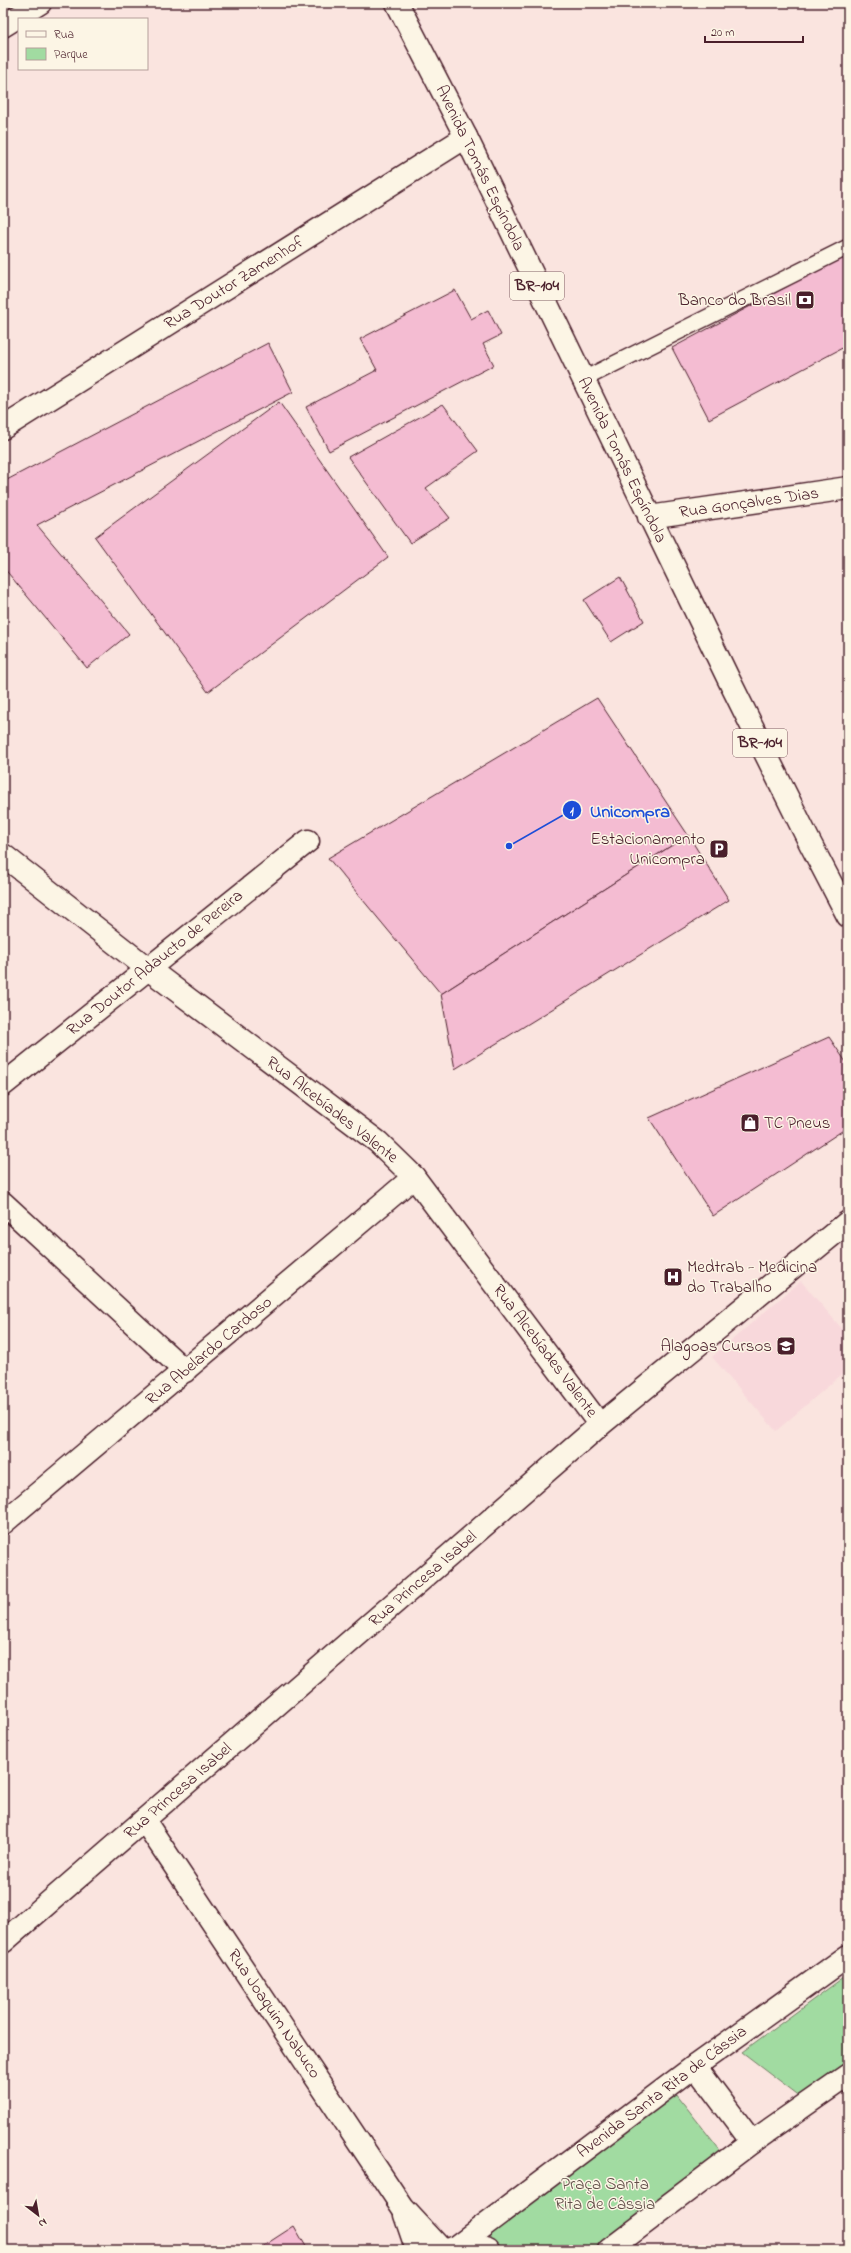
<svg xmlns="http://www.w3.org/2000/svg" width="851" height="2253" font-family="'Indie Flower',sans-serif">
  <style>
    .built { fill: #f8d8db }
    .green { fill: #a1dba1; stroke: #767d66 }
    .building { fill: #f4bcd2; stroke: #4a1f2b }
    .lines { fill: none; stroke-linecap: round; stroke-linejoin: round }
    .lane-casing { stroke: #4a1f2b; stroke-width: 18 }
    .street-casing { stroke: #4a1f2b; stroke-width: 25 }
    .highway-casing { stroke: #4a1f2b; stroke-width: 25 }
    .lane { stroke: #fcf5e5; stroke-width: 15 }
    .street { stroke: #fcf5e5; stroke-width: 22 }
    .highway { stroke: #fcf5e5; stroke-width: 22 }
    .labels { text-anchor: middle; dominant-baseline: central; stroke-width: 3; stroke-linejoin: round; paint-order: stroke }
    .shield { fill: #fcf5e5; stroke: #7f5f63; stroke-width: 1 }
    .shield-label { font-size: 16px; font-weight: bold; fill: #4a1f2b }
    .street-label { font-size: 17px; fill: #4a1f2b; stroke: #fcf5e5 }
    .poi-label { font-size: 17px; fill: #4a1f2b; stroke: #fcf5e5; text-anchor: end }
    .park-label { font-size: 17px; fill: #604e48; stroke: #fcf5e5 }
    .leader { fill: none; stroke: #1d4ed8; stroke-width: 1.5 }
    .callout-dot { fill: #1d4ed8; stroke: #fcf5e5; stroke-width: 1.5 }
    .mark-label { font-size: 12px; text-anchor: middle; font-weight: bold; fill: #fff }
    .callout-label { font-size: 18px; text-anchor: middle; font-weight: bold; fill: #1d4ed8; stroke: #fcf5e5; stroke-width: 3; stroke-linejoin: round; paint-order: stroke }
  </style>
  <rect width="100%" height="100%" fill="#fae4df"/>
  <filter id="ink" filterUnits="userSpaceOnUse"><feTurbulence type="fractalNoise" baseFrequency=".025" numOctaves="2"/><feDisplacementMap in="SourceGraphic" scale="8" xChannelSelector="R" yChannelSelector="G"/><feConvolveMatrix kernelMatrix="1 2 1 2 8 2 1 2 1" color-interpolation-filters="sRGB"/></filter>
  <g filter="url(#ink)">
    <polygon class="built" points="801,1281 848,1336 848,1369 776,1431 712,1357"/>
    <g class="green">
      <polygon points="848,1974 848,2062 801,2097 742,2052"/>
      <polygon points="676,2094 723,2154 593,2250 504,2250 486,2234"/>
    </g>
    <g class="building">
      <polygon points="848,254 848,345 709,419 672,348"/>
      <polygon points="455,290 471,319 488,310 501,335 483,344 494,365 329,451 306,407 377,370 360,339"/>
      <polygon points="268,343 293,392 37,525 129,634 87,668 3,567 3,482"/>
      <polygon points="279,402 388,557 208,692 95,537"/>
      <polygon points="443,404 478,451 426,488 450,518 410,543 348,457"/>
      <polygon points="620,577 644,621 611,642 584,600"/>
      <polygon points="597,698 688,835 441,994 328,858"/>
      <polygon points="688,835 729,900 455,1069 441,994"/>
      <polygon points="829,1037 848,1065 848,1127 713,1216 649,1118"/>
      <polygon points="294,2226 308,2250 257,2250"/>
    </g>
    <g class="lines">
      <g class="lane-casing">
        <polyline id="lane" points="582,380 848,247"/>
      </g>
      <g class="street-casing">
        <g id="street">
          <polyline points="3,26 40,3"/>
          <polyline points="3,428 466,137"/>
          <polyline points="649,517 848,488"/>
          <polyline points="3,855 147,968 378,1142 414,1177 600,1425"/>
          <polyline points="3,1085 308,841"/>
          <polyline points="3,1203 185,1371"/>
          <polyline points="3,1523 414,1177"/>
          <polyline points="144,1820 403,2208 442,2250"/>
          <polyline points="3,1942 600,1425 848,1222"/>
          <polyline points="695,2066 752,2142"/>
          <polyline points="405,2215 417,2250"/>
          <polyline points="458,2245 695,2066 848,1956"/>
          <path d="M 452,2248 C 464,2244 476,2246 488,2250"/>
          <polyline points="609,2250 752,2142 848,2075"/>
        </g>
      </g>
      <g class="highway-casing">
        <polyline id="highway" points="397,3 466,137 728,678 810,843 848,916"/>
      </g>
      <use href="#lane" class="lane"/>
      <use href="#street" class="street"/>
      <use href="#highway" class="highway"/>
    </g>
  </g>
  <defs>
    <g id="bank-square" transform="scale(1)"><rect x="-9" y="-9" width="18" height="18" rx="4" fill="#4a1f2b" stroke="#fcf5e5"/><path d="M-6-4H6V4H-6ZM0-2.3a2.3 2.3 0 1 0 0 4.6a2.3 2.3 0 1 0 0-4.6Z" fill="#fff"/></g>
    <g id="parking-square" transform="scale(1)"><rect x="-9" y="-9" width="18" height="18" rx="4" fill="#4a1f2b" stroke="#fcf5e5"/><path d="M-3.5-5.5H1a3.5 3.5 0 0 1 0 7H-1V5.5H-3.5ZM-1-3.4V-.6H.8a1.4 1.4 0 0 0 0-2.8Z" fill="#fff"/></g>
    <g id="shop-square" transform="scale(1)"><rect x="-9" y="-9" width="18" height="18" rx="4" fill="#4a1f2b" stroke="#fcf5e5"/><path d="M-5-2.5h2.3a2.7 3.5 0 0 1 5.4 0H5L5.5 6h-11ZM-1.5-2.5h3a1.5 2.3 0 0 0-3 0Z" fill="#fff"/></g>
    <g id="hospital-square" transform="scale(1)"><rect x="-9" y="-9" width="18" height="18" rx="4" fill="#4a1f2b" stroke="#fcf5e5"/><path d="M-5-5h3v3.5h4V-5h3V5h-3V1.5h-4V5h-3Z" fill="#fff"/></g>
    <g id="school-square" transform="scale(1)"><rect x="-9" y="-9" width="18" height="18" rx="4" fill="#4a1f2b" stroke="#fcf5e5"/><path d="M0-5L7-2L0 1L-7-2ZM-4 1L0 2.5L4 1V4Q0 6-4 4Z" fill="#fff"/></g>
  </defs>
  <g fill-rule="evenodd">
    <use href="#bank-square" x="805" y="300"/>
    <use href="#parking-square" x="719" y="849"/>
    <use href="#shop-square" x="750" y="1123"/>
    <use href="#hospital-square" x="673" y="1277"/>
    <use href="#school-square" x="786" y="1346"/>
  </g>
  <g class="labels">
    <g class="shield">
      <rect x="510" y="272" width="54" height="28" rx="3"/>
      <rect x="733" y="729" width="54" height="28" rx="3"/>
    </g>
    <g class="shield-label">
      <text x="537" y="286">BR-104</text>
      <text x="760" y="743">BR-104</text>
    </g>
    <g class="street-label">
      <text transform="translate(480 168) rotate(64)">Avenida Tomás Espíndola</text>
      <text transform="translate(234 283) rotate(-32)">Rua Doutor Zamenhof</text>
      <text transform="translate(622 460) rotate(64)">Avenida Tomás Espíndola</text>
      <text transform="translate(749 503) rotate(-8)">Rua Gonçalves Dias</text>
      <text transform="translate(155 963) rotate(-39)">Rua Doutor Adaucto de Pereira</text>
      <text transform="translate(332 1110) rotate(38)">Rua Alcebíades Valente</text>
      <text transform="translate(209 1351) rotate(-40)">Rua Abelardo Cardoso</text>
      <text transform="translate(545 1351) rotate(53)">Rua Alcebíades Valente</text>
      <text transform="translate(423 1579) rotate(-41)">Rua Princesa Isabel</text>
      <text transform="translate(178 1791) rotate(-41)">Rua Princesa Isabel</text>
      <text transform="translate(274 2014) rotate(56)">Rua Joaquim Nabuco</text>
      <text transform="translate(662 2092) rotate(-37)">Avenida Santa Rita de Cássia</text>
    </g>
    <g class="poi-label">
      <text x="791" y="300">Banco do Brasil</text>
      <text x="705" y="839">Estacionamento<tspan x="705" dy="20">Unicompra</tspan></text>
      <text x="764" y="1123" text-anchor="start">TC Pneus</text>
      <text x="687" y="1267" text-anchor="start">Medtrab - Medicina<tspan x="687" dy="20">do Trabalho</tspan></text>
      <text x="772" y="1346">Alagoas Cursos</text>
    </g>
    <g class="park-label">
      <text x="605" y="2184">Praça Santa<tspan x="605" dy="20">Rita de Cássia</tspan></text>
    </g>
  </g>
  <path class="leader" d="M509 846L572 810"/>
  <g class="callout-dot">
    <circle cx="509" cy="846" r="4"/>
    <circle cx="572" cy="810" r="10"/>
  </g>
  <g class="mark-label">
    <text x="572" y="815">1</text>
  </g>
  <g class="callout-label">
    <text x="630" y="817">Unicompra</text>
  </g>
  <rect width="851" height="2253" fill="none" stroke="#fcf5e5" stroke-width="16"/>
  <rect x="8" y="8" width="835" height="2237" fill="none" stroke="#4a1f2b" stroke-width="1.5" filter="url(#ink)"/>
  <rect x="18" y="18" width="130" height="52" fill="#fcf5e5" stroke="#b59f9b"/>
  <rect x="26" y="31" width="20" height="6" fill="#fcf5e5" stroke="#b59f9b"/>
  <text x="54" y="38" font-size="12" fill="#4a1f2b">Rua</text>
  <rect x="26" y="48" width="20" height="12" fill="#a1dba1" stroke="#b59f9b"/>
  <text x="54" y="58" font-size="12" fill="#4a1f2b">Parque</text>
  <g transform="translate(38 2215) rotate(149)" stroke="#fcf5e5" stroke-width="3" paint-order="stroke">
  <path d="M0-3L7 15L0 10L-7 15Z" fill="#4a1f2b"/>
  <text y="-6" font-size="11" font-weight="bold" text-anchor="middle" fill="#4a1f2b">N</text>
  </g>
  <path d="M705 36v6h98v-6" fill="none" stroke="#4a1f2b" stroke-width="2"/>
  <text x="711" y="36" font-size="12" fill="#4a1f2b" stroke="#fcf5e5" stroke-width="3" paint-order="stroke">20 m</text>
</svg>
